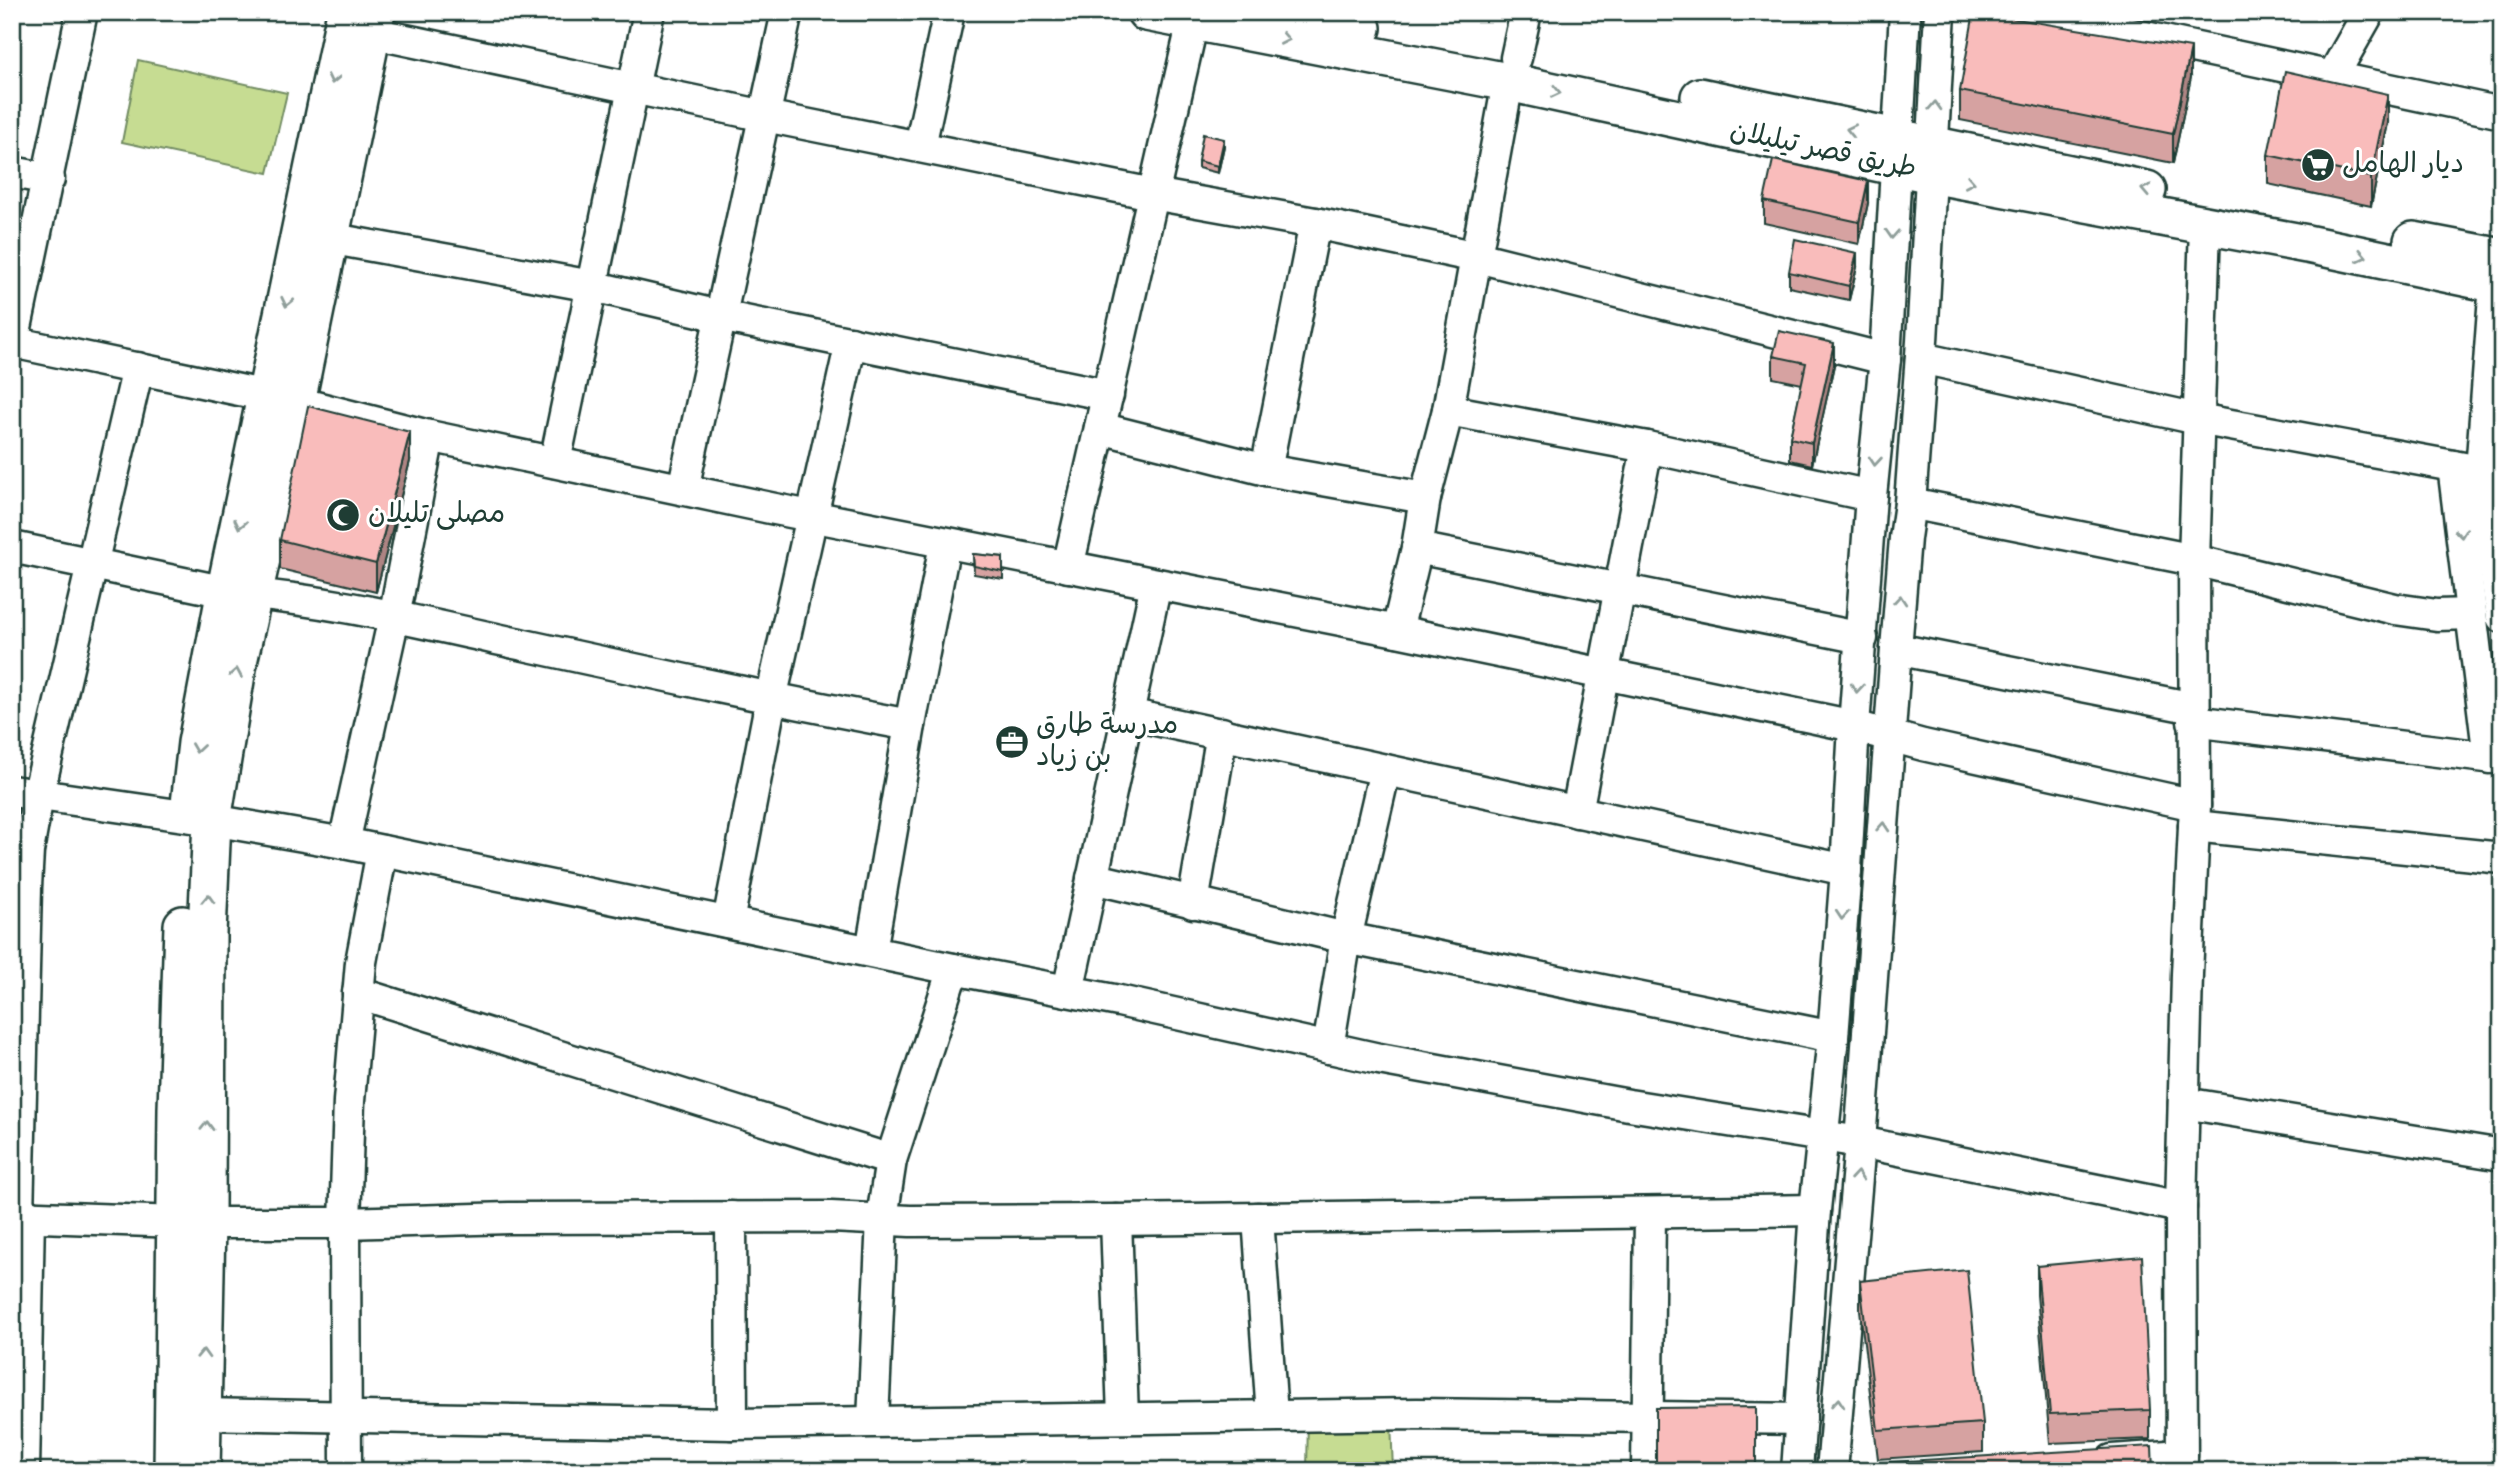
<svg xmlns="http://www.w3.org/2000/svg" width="2514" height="1483" font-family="'Indie Flower','Playpen Sans Arabic',sans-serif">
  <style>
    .green { fill: #c6dc92; stroke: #728c63; stroke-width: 2 }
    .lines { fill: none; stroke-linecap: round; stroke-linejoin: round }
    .minor-casing { stroke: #1f3d34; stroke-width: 35 }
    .major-casing { stroke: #1f3d34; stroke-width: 42 }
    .minor { stroke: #fff; stroke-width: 30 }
    .major { stroke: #fff; stroke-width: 37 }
    .wall { fill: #d6a2a1; stroke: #1f3d34; stroke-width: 2 }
    .shaded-wall { fill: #ae8483; stroke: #1f3d34; stroke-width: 2 }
    .building { fill: #f9bcbb; stroke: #1f3d34; stroke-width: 2 }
    .oneway { stroke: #8f9e9a }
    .labels { text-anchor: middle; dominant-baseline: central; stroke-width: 6; stroke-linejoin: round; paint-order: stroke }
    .street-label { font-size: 28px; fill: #1f3d34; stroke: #fff }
    .poi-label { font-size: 28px; fill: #1f3d34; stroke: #fff; text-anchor: start }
  </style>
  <rect width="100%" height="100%" fill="#fff"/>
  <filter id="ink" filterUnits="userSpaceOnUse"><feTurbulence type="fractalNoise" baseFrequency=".0143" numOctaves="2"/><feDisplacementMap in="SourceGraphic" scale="14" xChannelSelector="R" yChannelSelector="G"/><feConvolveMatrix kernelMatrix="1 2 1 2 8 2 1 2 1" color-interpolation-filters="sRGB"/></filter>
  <g filter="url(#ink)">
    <g class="green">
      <polygon points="138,60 287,93 268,173 122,142"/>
      <polygon points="1308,1418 1391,1421 1393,1471 1307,1471"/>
    </g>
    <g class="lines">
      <g class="minor-casing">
        <g id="minor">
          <polyline points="2028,12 2502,113"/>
          <polyline points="349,28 765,116 1153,194 1315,223 1477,257 1885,359"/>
          <polyline points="1516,58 1526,12"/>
          <polyline points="2331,79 2369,12"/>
          <polyline points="920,146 949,12"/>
          <polyline points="12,172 49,179"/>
          <polyline points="328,238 592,286 720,316 1108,395"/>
          <polyline points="2495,283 2481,471 2502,617"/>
          <polyline points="12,342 296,402 429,436 775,509 1397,631 1854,726 1923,745 2195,805"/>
          <polyline points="13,342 82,12"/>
          <polyline points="1921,358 2198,419 2502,475"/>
          <polyline points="1448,410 1647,447 1871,496"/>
          <polyline points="1100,428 1266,470 1425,498"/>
          <polyline points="555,462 649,12"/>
          <polyline points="2453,466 2489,758"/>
          <polyline points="1266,470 1315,223"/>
          <polyline points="683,489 787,12"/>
          <polyline points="1910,503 2194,560 2395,609 2437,615 2471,614"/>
          <path d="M 12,547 L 226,592 C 326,598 426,624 524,645 C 652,673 780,701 910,725"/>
          <polyline points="1417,548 1862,638"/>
          <polyline points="1068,567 1193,21"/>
          <polyline points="1397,631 1417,548 1425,498 1448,410 1508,82"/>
          <polyline points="1896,649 2194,708"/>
          <polyline points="1128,714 1846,870"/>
          <polyline points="2193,721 2502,759"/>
          <polyline points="12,791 212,820 344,843 953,969 1119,1001 1379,1059 1629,1105 1860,1142 2181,1207"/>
          <polyline points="1577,812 1647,447"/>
          <polyline points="2194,826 2502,858"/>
          <polyline points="344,843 394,617 429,436"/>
          <polyline points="1092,878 1346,938 1833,1037"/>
          <polyline points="1193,903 1222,733"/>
          <polyline points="728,922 771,699 851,342"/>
          <polyline points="871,951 910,725 945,544"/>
          <polyline points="1068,991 1156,584"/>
          <polyline points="358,993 891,1160"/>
          <polyline points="1328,1048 1346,938 1385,770"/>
          <polyline points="2184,1103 2502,1155"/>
          <polyline points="12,1216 206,1223 345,1223 509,1218 831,1217 910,1221 1116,1220 1815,1210"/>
          <polyline points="18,1216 26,887 28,851 38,796 138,368"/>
          <polyline points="731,1217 732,1424"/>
          <polyline points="1258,1218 1272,1415"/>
          <polyline points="1116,1220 1123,1417"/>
          <polyline points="201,1414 732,1424 1417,1414 1801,1419"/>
          <polyline points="873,1421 882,1218 891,1160 953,969"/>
          <polyline points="2112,1460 2182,1455"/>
          <polyline points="24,1471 29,1215"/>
          <polyline points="346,1471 345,1223 349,1101 361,962 382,851"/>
          <polyline points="1647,1471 1650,1214"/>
          <polyline points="1797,1471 1815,1210 1833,1037 1846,870 1854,726 1871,496 1885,359 1905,12"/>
          <polyline points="1832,1471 1860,1142 1896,649 1905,538 1910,503 1922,341 1940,12"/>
          <polyline points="2182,1471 2181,1207 2187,974 2195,805 2194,560 2205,226"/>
        </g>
      </g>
      <g class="major-casing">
        <g id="major">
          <polyline points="1146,12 1508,82 1931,174 2307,244 2502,285"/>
          <polyline points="1283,12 1362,28"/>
          <polyline points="1700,97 2147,190"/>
          <polyline points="2413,241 2502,258"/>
          <polyline points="190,804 197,743 228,579 346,12"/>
          <polyline points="173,1471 177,1109 183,925"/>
          <polyline points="201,1471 206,1223 207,933 212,820 238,662 296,402 376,12"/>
        </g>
      </g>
      <use href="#minor" class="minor"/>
      <use href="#major" class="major"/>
    </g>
    <g class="wall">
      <polygon points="2191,77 2173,163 1960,120 1960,91"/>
      <polygon points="2388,123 2371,206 2268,184 2268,155"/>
      <polygon points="1224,146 1218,173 1198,168 1198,161"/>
      <polygon points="1764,201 1868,203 1859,244 1764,223"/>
      <polygon points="1857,267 1849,300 1789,287 1789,272"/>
      <polygon points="1773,356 1834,365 1812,465 1790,460 1790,438 1802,384 1773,378"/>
      <polygon points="410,461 376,592 280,569 280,540"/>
      <polygon points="973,554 1003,557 1003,579 974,574"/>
      <polygon points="2037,1266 2150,1410 2150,1439 2050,1443 2037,1295"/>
      <polygon points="1860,1281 1983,1423 1983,1452 1878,1459 1860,1310"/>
    </g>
    <g class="shaded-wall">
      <polygon points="2191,48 2191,77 2173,163 2173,134"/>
      <polygon points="2388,94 2388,123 2371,206 2371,177"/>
      <polygon points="1224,139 1224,146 1218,173 1218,166"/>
      <polygon points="1868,181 1868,203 1859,244 1859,222"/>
      <polygon points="1857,253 1857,267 1849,300 1849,286"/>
      <polygon points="1834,343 1834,365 1812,465 1812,443"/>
      <polygon points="410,432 410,461 376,592 376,564"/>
    </g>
    <g class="building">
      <polygon points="1974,12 2191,48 2173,134 1960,91"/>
      <polygon points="2285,71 2388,94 2371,177 2268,155"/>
      <polygon points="1203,134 1224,139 1218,166 1198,161"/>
      <polygon points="1773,160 1868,181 1859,222 1764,201"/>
      <polygon points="1795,239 1857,253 1849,286 1789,272"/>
      <polygon points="1779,331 1834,343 1812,443 1790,438 1806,363 1773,356"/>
      <polygon points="308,406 410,432 376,564 280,540"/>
      <polygon points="973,554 1003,557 1003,572 974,566"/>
      <polygon points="2142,1256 2150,1410 2050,1414 2037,1266"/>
      <polygon points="1967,1270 1983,1423 1878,1430 1860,1281"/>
      <polygon points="1756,1407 1756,1471 1656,1471 1656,1408"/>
      <polygon points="2152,1446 2153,1471 1842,1471 1842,1465"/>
    </g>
    <defs><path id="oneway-chevron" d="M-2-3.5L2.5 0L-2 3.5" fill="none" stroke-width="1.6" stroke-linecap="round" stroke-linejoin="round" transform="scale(1.75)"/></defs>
    <g class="oneway">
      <use href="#oneway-chevron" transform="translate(1285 39) rotate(11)"/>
      <use href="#oneway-chevron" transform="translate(333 79) rotate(102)"/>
      <use href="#oneway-chevron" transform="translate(1556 92) rotate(12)"/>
      <use href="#oneway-chevron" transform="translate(1935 106) rotate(-87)"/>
      <use href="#oneway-chevron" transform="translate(1851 130) rotate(-168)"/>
      <use href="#oneway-chevron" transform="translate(1970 182) rotate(11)"/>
      <use href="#oneway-chevron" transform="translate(2146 190) rotate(-168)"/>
      <use href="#oneway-chevron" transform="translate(1892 234) rotate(93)"/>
      <use href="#oneway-chevron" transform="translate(2362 256) rotate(12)"/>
      <use href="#oneway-chevron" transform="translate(287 302) rotate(102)"/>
      <use href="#oneway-chevron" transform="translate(1875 461) rotate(95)"/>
      <use href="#oneway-chevron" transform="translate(240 524) rotate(102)"/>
      <use href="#oneway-chevron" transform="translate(2461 533) rotate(83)"/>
      <use href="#oneway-chevron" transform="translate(1900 600) rotate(-85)"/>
      <use href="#oneway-chevron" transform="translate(236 673) rotate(-80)"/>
      <use href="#oneway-chevron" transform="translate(1857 688) rotate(95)"/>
      <use href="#oneway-chevron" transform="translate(197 748) rotate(98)"/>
      <use href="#oneway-chevron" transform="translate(1883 827) rotate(-86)"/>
      <use href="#oneway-chevron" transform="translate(208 899) rotate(-88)"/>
      <use href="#oneway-chevron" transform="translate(1842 915) rotate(94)"/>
      <use href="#oneway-chevron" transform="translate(207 1126) rotate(-89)"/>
      <use href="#oneway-chevron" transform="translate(1857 1176) rotate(-85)"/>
      <use href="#oneway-chevron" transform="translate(203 1354) rotate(-88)"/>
      <use href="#oneway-chevron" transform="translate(1838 1403) rotate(-85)"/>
    </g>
  </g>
  <defs>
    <g id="supermarket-disc" transform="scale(1.75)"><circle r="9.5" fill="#1f3d34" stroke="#fff"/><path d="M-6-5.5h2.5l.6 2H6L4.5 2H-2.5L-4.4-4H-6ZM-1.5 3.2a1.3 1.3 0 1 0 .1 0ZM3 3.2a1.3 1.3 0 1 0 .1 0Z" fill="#fff"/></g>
    <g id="mosque-disc" transform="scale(1.75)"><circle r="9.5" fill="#1f3d34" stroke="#fff"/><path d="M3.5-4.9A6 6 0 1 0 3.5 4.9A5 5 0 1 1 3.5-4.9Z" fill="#fff"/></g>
    <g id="office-disc" transform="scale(1.75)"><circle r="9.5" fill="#1f3d34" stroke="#fff"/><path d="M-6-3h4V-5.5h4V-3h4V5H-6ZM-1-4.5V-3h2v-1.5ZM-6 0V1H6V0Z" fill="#fff"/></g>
  </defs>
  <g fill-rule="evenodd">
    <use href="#supermarket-disc" x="2318" y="165"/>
    <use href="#mosque-disc" x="343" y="515"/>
    <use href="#office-disc" x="1012" y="742"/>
  </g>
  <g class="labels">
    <g class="street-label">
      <text transform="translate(1823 151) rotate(12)">طريق قصر تيليلان</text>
    </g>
    <g class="poi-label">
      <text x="2342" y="165">ديار الهامل</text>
      <text x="368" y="515">مصلى تليلان</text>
      <text x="1036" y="726">مدرسة طارق<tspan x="1036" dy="32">بن زياد</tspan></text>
    </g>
  </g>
  <rect width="2514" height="1483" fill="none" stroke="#fff" stroke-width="42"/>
  <rect x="21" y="21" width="2472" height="1441" fill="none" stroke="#1f3d34" stroke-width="2.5" filter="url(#ink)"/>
</svg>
